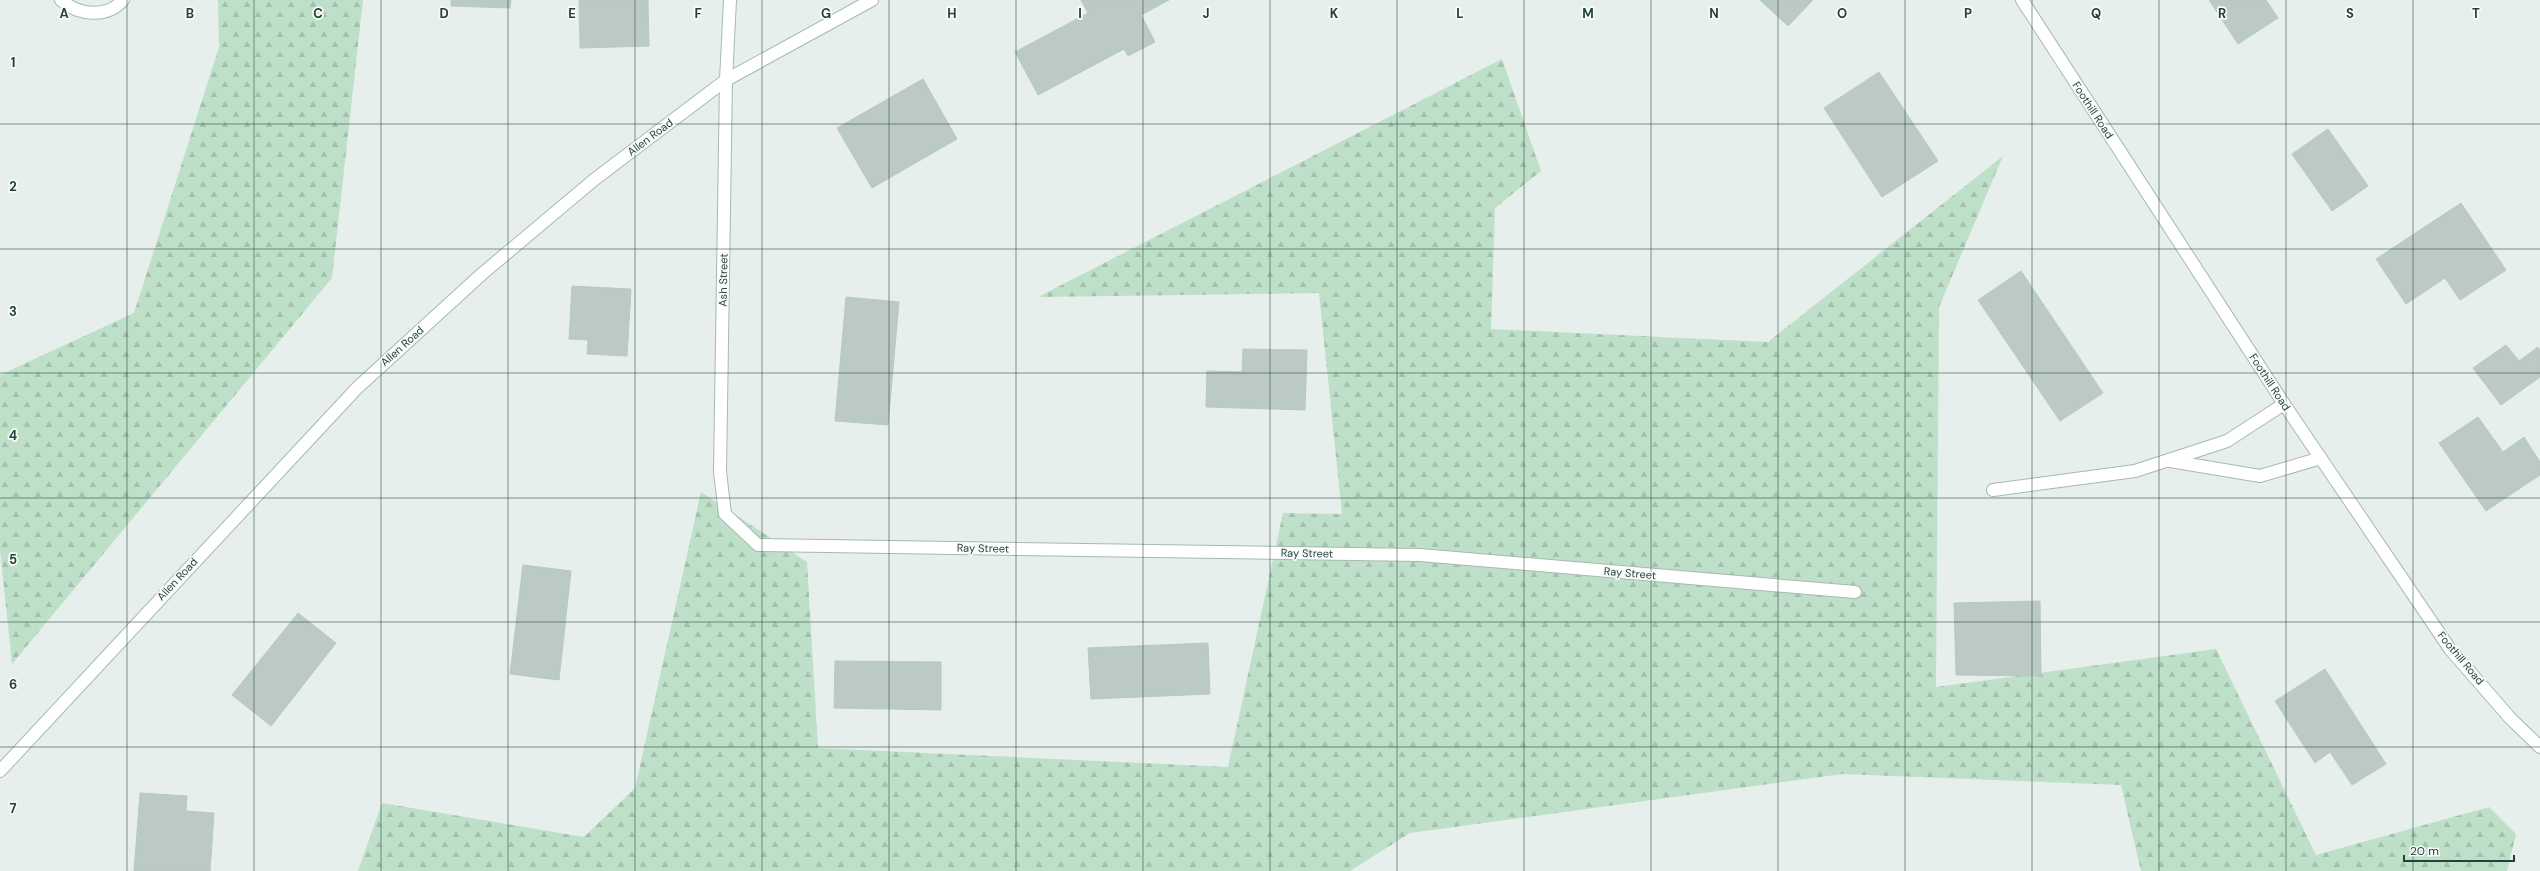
<svg xmlns="http://www.w3.org/2000/svg" width="2540" height="871" font-family="'DM Sans',sans-serif">
  <style>
    .forest { fill: url(#forest-firs) }
    .building { fill: #bbcac4; stroke: #b8c9c2 }
    .lines { fill: none; stroke-linecap: round; stroke-linejoin: round }
    .service-casing { stroke: #a8b8b2; stroke-width: 14 }
    .minor-casing { stroke: #a8b8b2; stroke-width: 14 }
    .tertiary-casing { stroke: #a8b8b2; stroke-width: 14 }
    .service { stroke: #fff; stroke-width: 12 }
    .minor { stroke: #fff; stroke-width: 12 }
    .tertiary { stroke: #fff; stroke-width: 12 }
    .grid { fill: none; stroke: #24423a; stroke-width: 1; stroke-opacity: 0.55 }
    .labels { text-anchor: middle; dominant-baseline: central; stroke-width: 3.5; stroke-linejoin: round; paint-order: stroke }
    .street-label { font-size: 11px; fill: #24423a; stroke: #f7fbf9 }
    .grid-label { font-size: 13px; text-anchor: middle; font-weight: bold; fill: #24423a; stroke: #f7fbf9; stroke-width: 3.5; stroke-linejoin: round; paint-order: stroke }
  </style>
  <defs>
    <pattern id="forest-firs" width="22" height="20" patternUnits="userSpaceOnUse"><rect width="22" height="20" fill="#bfe0c8"/><path d="M5 1l3.5 6h-7zM16 11l3.5 6h-7z" fill="#a4c1ad"/></pattern>
  </defs>
  <rect width="100%" height="100%" fill="#e6efeb"/>
  <g class="forest">
    <polygon points="218,0 363,0 332,278 12,664 0,549 0,375 134,313 219,47"/>
    <polygon points="1502,59 1541,171 1495,208 1491,329 1768,342 2003,156 1939,307 1936,687 2216,649 2316,855 2489,807 2516,834 2507,871 2141,871 2121,785 1842,774 1410,833 1350,871 358,871 382,803 584,837 635,788 701,492 807,562 818,748 1228,767 1283,513 1342,514 1319,293 1038,297"/>
  </g>
  <g class="building">
    <polygon points="451,0 511,0 510,8 451,6"/>
    <polygon points="579,0 648,0 649,46 580,48"/>
    <polygon points="1081,0 1169,0 1141,15 1155,42 1128,56 1124,49 1038,95 1015,52 1088,13"/>
    <polygon points="1760,0 1813,0 1788,26"/>
    <polygon points="2209,0 2266,0 2278,18 2238,44"/>
    <polygon points="1879,72 1938,161 1882,197 1824,108"/>
    <polygon points="923,79 957,139 872,188 837,128"/>
    <polygon points="2328,129 2368,186 2332,211 2292,154"/>
    <polygon points="2461,203 2506,270 2460,300 2445,278 2406,304 2376,259"/>
    <polygon points="2021,271 2103,393 2060,421 1978,300"/>
    <polygon points="572,286 631,289 627,356 587,354 588,340 569,339"/>
    <polygon points="846,297 899,302 888,425 835,421"/>
    <polygon points="2506,345 2519,361 2538,347 2540,350 2540,377 2501,405 2473,368"/>
    <polygon points="1243,349 1307,350 1305,410 1206,407 1207,371 1242,372"/>
    <polygon points="2478,417 2503,452 2524,437 2540,462 2540,475 2486,511 2439,443"/>
    <polygon points="523,565 571,571 559,680 510,674"/>
    <polygon points="2040,601 2041,676 1956,675 1954,603"/>
    <polygon points="298,613 336,643 271,726 232,695"/>
    <polygon points="1208,643 1210,694 1091,699 1088,648"/>
    <polygon points="835,661 941,662 941,710 834,708"/>
    <polygon points="2325,669 2386,764 2352,785 2330,752 2315,763 2275,701"/>
    <polygon points="140,793 187,796 186,811 214,813 210,871 134,871"/>
  </g>
  <g class="lines">
    <g class="service-casing">
      <g id="service">
        <path d="M 61,0 C 78,15 107,19 123,0"/>
        <polyline points="2170,461 2260,476 2321,458"/>
        <polyline points="1993,490 2135,471 2227,441 2284,404"/>
      </g>
    </g>
    <g class="minor-casing">
      <polyline id="minor" points="730,0 726,80 720,472 725,514 758,545 1420,555 1855,592"/>
    </g>
    <g class="tertiary-casing">
      <g id="tertiary">
        <polyline points="2022,0 2284,404 2450,649 2510,718 2540,747"/>
        <polyline points="0,771 357,388 483,273 595,179 726,80 872,0"/>
      </g>
    </g>
    <use href="#service" class="service"/>
    <use href="#minor" class="minor"/>
    <use href="#tertiary" class="tertiary"/>
  </g>
  <path class="grid" d="M 127,0 L 127,871M 254,0 L 254,871M 381,0 L 381,871M 508,0 L 508,871M 635,0 L 635,871M 762,0 L 762,871M 889,0 L 889,871M 1016,0 L 1016,871M 1143,0 L 1143,871M 1270,0 L 1270,871M 1397,0 L 1397,871M 1524,0 L 1524,871M 1651,0 L 1651,871M 1778,0 L 1778,871M 1905,0 L 1905,871M 2032,0 L 2032,871M 2159,0 L 2159,871M 2286,0 L 2286,871M 2413,0 L 2413,871M 0,124 L 2540,124M 0,249 L 2540,249M 0,373 L 2540,373M 0,498 L 2540,498M 0,622 L 2540,622M 0,747 L 2540,747"/>
  <g class="labels">
    <g class="street-label">
      <text transform="translate(2093 110) rotate(57)">Foothill Road</text>
      <text transform="translate(650 137) rotate(-37)">Allen Road</text>
      <text transform="translate(723 280) rotate(-89)">Ash Street</text>
      <text transform="translate(402 346) rotate(-42)">Allen Road</text>
      <text transform="translate(2270 382) rotate(57)">Foothill Road</text>
      <text transform="translate(983 548) rotate(1)">Ray Street</text>
      <text transform="translate(1307 553) rotate(1)">Ray Street</text>
      <text transform="translate(1630 573) rotate(5)">Ray Street</text>
      <text transform="translate(177 579) rotate(-47)">Allen Road</text>
      <text transform="translate(2461 658) rotate(50)">Foothill Road</text>
    </g>
  </g>
  <g class="grid-label">
    <text x="64" y="18">A</text>
    <text x="190" y="18">B</text>
    <text x="318" y="18">C</text>
    <text x="444" y="18">D</text>
    <text x="572" y="18">E</text>
    <text x="698" y="18">F</text>
    <text x="826" y="18">G</text>
    <text x="952" y="18">H</text>
    <text x="1080" y="18">I</text>
    <text x="1206" y="18">J</text>
    <text x="1334" y="18">K</text>
    <text x="1460" y="18">L</text>
    <text x="1588" y="18">M</text>
    <text x="1714" y="18">N</text>
    <text x="1842" y="18">O</text>
    <text x="1968" y="18">P</text>
    <text x="2096" y="18">Q</text>
    <text x="2222" y="18">R</text>
    <text x="2350" y="18">S</text>
    <text x="2476" y="18">T</text>
    <text x="13" y="67">1</text>
    <text x="13" y="191">2</text>
    <text x="13" y="316">3</text>
    <text x="13" y="440">4</text>
    <text x="13" y="564">5</text>
    <text x="13" y="689">6</text>
    <text x="13" y="813">7</text>
  </g>
  <path d="M2404 855v6h110v-6" fill="none" stroke="#24423a" stroke-width="2"/>
  <text x="2410" y="855" font-size="12" fill="#24423a" stroke="#f7fbf9" stroke-width="3" paint-order="stroke">20 m</text>
</svg>
